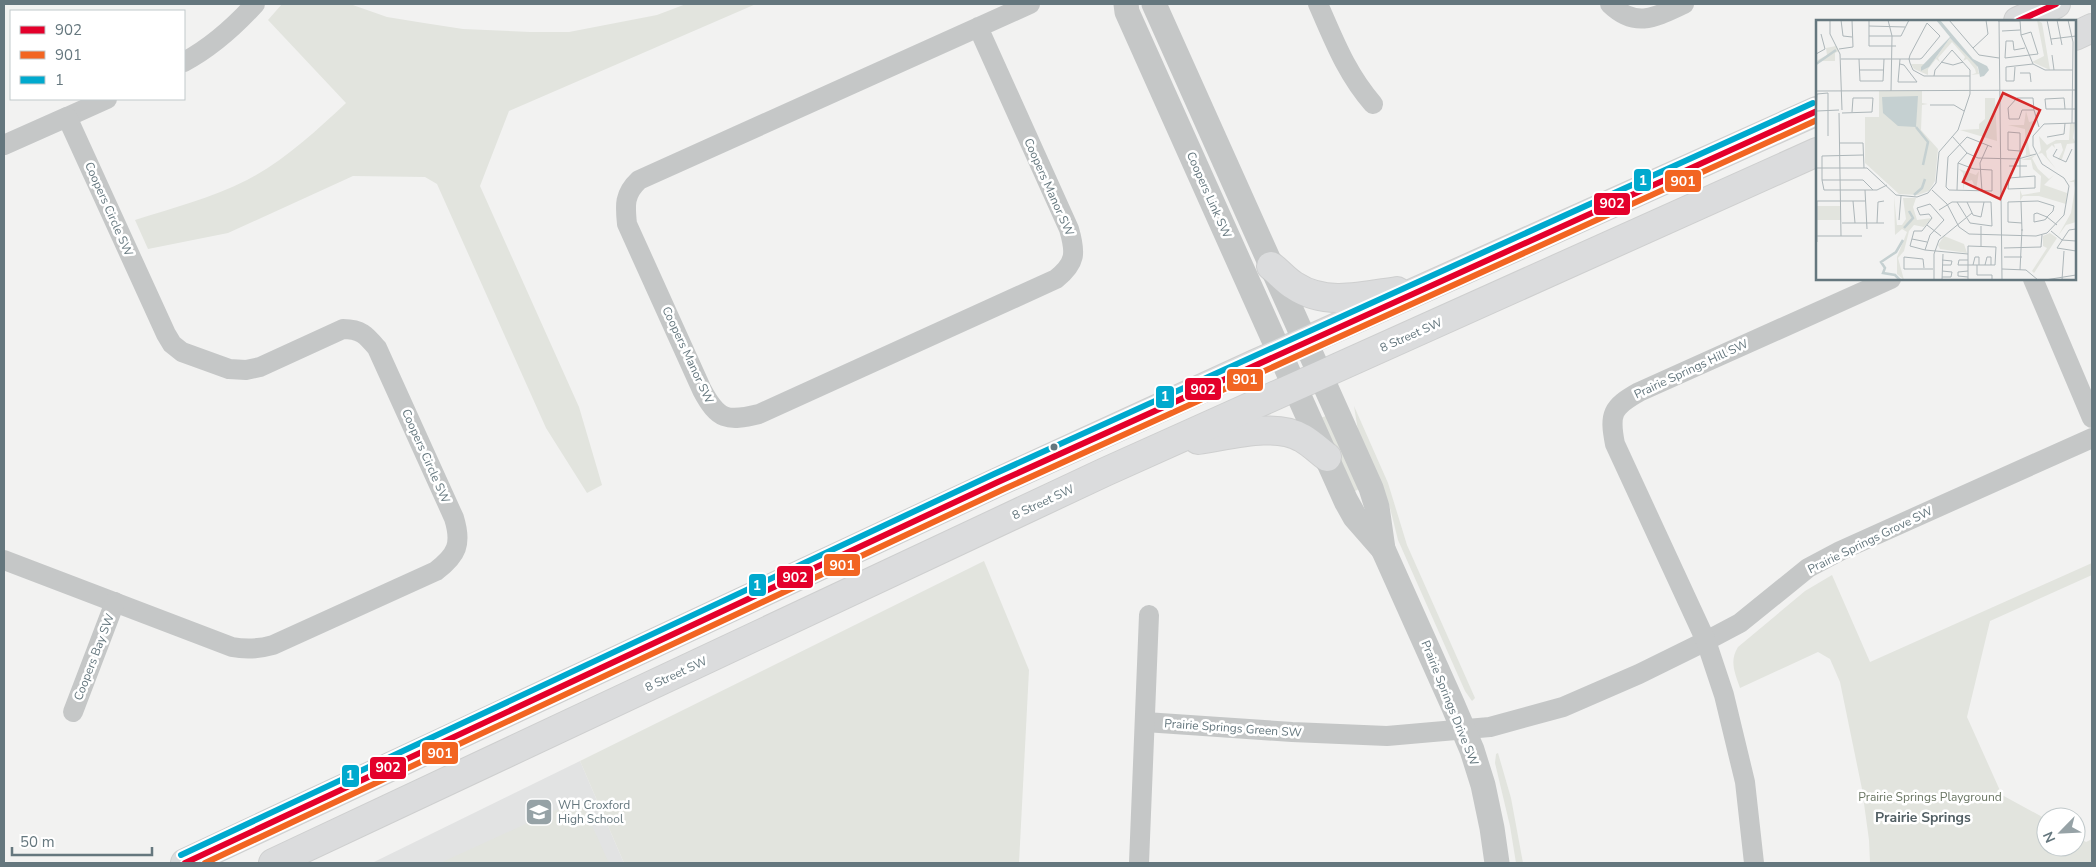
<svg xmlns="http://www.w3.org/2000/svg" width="2096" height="867" font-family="'Nunito Sans',sans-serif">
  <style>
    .built { fill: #e2e3e3 }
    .green { fill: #e2e4de }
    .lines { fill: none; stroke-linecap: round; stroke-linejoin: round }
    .secondary-casing { stroke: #cecfcf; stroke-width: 30 }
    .minor { stroke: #c5c7c7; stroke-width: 20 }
    .tertiary { stroke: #c5c7c7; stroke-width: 25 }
    .secondary { stroke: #dbdcdd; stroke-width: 28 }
    .bus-1-casing { stroke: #fff; stroke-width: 10 }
    .bus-2-casing { stroke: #fff; stroke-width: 10 }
    .bus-3-casing { stroke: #fff; stroke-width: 10 }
    .bus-1 { stroke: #e4002b; stroke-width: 6 }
    .bus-2 { stroke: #f26522; stroke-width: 6 }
    .bus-3 { stroke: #00a9ce; stroke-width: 6 }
    .bus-dot { fill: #65777e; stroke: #fff; stroke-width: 2 }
    .labels { text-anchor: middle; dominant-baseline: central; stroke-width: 5; stroke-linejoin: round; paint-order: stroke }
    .street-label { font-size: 12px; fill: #65777e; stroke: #fff }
    .park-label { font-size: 12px; fill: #6a7663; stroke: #fff }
    .poi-label { font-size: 12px; fill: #65777e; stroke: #fff; text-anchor: start }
    .neighbourhood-label { font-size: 14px; font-weight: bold; fill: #525f64; stroke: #fff }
    .inset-river { fill: none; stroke: #c5d0d1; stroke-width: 2.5 }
    .inset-road { fill: none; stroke: #adb6b9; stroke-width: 1 }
    .view { fill: #d62828; fill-opacity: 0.15; stroke: #d62828; stroke-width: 2.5 }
    .inset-edge { fill: none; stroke: #65777e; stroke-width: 2.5 }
    .line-badge { stroke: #fff; stroke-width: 2 }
    .badge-label { font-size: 14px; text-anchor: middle; font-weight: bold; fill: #fff }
  </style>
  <rect width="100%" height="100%" fill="#f2f2f1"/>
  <polygon class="built" points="580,761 624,863 372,863"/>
  <g class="green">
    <path d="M 282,4 L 350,4 L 387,17 L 424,23 L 463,29 L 530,32 L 569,32 L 657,15 L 686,4 L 756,4 L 509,111 L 480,186 L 579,407 L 602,485 L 587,493 L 546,428 L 437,184 L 425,177 L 353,176 L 228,233 L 148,249 L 135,220 C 173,208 211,198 247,180 C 284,161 316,131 346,103 L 268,20 Z"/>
    <polygon points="1354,406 1388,483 1407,545 1475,698 1472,701 1465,691 1398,540 1389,504 1358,431"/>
    <polygon points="1326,416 1359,489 1353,492 1320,418"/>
    <polygon points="984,561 1029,670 1019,863 624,863 580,761"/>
    <path d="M 2092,563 L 2092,575 L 1990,621 L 1967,717 L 2002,795 L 2046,819 L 2046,847 L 2076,847 L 2076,836 L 2086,842 L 2092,839 L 2092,863 L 1870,863 L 1869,840 L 1862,789 L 1840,682 L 1830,659 L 1818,652 L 1740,688 C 1735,673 1729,661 1738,647 L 1805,591 L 1832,575 L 1870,662 Z"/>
    <polygon points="1498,753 1511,798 1523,863 1516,863 1510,826 1495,763 1496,754"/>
    <polygon points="580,799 609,863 440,863"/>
  </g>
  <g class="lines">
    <g class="secondary-casing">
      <g id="secondary">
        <polyline points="2018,21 2056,4"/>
        <polyline points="2075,36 2092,28"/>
        <path d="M 1271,266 C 1279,272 1286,281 1295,286 C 1325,306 1363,296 1397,291"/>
        <path d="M 1198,440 C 1228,436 1275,422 1302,438 C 1311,443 1319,451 1327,457"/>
        <polyline points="185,863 998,482 1255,364 1817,111"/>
        <polyline points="273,863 1105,472 1817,152"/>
      </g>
    </g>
    <g class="minor">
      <path d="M 1318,4 C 1334,40 1346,73 1373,104"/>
      <path d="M 1610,4 C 1636,29 1656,17 1684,4"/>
      <path d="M 978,27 L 1069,229 C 1076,253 1076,263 1056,279 L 759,414 C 727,422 718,420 702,390 L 627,224 C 625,205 624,194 639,180 L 1030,4"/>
      <path d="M 184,62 C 210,48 235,26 255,4"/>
      <polyline points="67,117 107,99"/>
      <path d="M 4,145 L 67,117 L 166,334 L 172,344 L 182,352 L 229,369 L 246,370 L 260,367 L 343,329 C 361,329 366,335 377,348 L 454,518 C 462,544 457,555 436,571 L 273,645 C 259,649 247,650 232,647 L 4,560"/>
      <polyline points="2033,279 2092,418"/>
      <polyline points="73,712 115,602"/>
      <polyline points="1145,722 1292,732 1387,736 1490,727 1563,707 1639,674 1706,641 1740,623 1808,568 1840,551 2092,438"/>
      <polyline points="1139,863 1149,615"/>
      <path d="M 1754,863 L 1745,782 L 1724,695 L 1706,641 L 1615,444 C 1609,414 1612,407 1639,392 L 1891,279"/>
    </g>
    <g class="tertiary">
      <polyline points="1126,4 1127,12 1346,501 1355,517 1383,549"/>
      <polyline points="1154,4 1371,488 1377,507 1383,549 1452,703 1472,750 1483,785 1492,828 1497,863"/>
    </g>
    <use href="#secondary" class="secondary"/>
    <g class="bus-1-casing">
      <g id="bus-1">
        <polyline points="2018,21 2056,4"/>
        <polyline points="185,863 998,482 1817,111"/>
      </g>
    </g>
    <g class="bus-2-casing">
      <polyline id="bus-2" points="205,863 1002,490 1817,120"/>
    </g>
    <g class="bus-3-casing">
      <polyline id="bus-3" points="181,855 994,474 1813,103"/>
    </g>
    <use href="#bus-1" class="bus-1"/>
    <use href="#bus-2" class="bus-2"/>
    <use href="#bus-3" class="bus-3"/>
  </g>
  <defs>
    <g id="school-square" transform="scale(1.4375)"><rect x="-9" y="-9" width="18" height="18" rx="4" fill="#96a2a6" stroke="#fff"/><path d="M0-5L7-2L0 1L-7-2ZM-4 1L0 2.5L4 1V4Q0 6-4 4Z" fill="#fff"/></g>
  </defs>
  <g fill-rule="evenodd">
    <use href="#school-square" x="539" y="812"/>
  </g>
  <circle class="bus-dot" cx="1054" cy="447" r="4.5"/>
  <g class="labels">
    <g class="street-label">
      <text transform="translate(1049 187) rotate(66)">Coopers Manor SW</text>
      <text transform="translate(1209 195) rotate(66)">Coopers Link SW</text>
      <text transform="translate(109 209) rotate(66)">Coopers Circle SW</text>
      <text transform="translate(1411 335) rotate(-24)">8 Street SW</text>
      <text transform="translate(688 355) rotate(65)">Coopers Manor SW</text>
      <text transform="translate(1691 369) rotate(-25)">Prairie Springs Hill SW</text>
      <text transform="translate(426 456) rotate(66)">Coopers Circle SW</text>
      <text transform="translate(1043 502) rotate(-25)">8 Street SW</text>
      <text transform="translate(1870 540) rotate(-26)">Prairie Springs Grove SW</text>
      <text transform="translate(94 657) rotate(-69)">Coopers Bay SW</text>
      <text transform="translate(676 674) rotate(-25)">8 Street SW</text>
      <text transform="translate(1450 703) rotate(68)">Prairie Springs Drive SW</text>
      <text transform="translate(1233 728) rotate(4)">Prairie Springs Green SW</text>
    </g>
    <g class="park-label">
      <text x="1930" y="797">Prairie Springs Playground</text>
    </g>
    <g class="poi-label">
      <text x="558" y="805">WH Croxford<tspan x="558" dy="14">High School</tspan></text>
    </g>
    <g class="neighbourhood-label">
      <text x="1923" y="817">Prairie Springs</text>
    </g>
  </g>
  <g transform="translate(1816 20)">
    <rect width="260" height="260" fill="#f2f2f1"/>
    <path d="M 221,0 L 226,3 L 234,50 L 216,42 L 228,36 ZM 134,18 L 161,45 L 163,54 L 155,55 L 160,53 L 159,49 L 151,39 L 147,41 L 149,37 L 136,22 L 122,38 L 124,42 L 120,39 L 112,49 L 112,55 L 98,49 L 95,44 L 108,44 L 105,51 L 113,47 ZM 20,26 L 23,31 L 19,33 L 19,41 L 0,41 L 11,35 L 10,28 ZM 63,71 L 106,71 L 106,83 L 112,84 L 106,85 L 105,110 L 122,129 L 119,161 L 113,171 L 102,175 L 83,174 L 49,143 L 49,97 L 63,97 ZM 169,78 L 179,78 L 181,121 L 144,110 L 163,109 L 163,104 L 169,99 ZM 210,91 L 213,102 L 218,101 L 222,106 L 218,103 L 211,117 L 214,134 L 218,134 L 206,137 L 210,135 L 209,109 L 192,105 L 208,105 ZM 254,104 L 259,104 L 257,118 L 260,123 L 251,124 L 246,139 L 242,140 L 247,130 L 245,123 L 238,124 L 239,128 L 236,125 L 230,131 L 231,137 L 240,149 L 226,133 L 222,134 L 225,130 L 223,116 L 231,125 L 240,120 L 253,120 ZM 220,135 L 216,138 L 222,149 L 233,159 L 238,155 L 228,165 L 251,173 L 250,184 L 223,176 L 207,176 L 204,181 L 204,170 L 206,175 L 224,172 L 225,156 L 217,149 L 215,140 L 205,140 ZM 143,149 L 160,155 L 163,151 L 160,170 L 156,160 L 149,162 L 147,170 L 147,153 ZM 260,159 L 260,202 L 250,205 L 242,216 L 255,193 L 259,168 L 258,162 L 253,162 ZM 78,176 L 81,205 L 86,205 L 90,199 L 87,178 L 100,178 L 97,187 L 101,200 L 116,198 L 108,207 L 98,205 L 93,211 L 88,231 L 82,238 L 88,260 L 81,254 L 81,237 L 91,212 L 86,209 L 79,215 ZM 1,186 L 24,186 L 25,200 L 1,200 ZM 234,213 L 241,218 L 218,253 L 216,251 L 231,228 L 227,226 L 227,216 ZM 128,216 L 148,224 L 151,233 L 124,229 L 122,225 Z" fill="#e2e4de"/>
    <path d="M 120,0 L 124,0 L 157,39 L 171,46 L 173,50 L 168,56 L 164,57 L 162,47 L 134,18 L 113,47 L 105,51 L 105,47 L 134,17 ZM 102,76 L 100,107 L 82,106 L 67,93 L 66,77 Z" fill="#c5d0d1"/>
    <path class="inset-river" d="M 0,44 L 20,30M 100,107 L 112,122 L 107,145M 98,175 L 106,168 L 109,159M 88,208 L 97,198 L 93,191M 84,260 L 79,255 L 67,253 L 69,248 L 65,242 L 80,232 L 87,220"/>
    <path class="inset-road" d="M 14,0 L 14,14 L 24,34 L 26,90M 25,0 L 27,16 L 36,17M 53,0 L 53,26 L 80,26M 72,0 L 76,16 L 75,71M 133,0 L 163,35 L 183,38M 183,0 L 186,260M 204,0 L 205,15 L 217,44 L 229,50 L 257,50M 231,0 L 236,25M 241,0 L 246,25M 252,0 L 257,22 L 256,103M 182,1 L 204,1M 53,6 L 89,7M 186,11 L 204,10M 205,15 L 215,12 L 222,34 L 189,38 L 190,21 L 197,21 L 198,30 L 209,28M 53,16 L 85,16 L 93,0M 235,19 L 260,16M 157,28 L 172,14 L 170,0M 23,29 L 37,27 L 36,0M 0,34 L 9,29 L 5,14M 236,35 L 238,50M 25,39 L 104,39 L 106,38 L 124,16 L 111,3 L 94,35 L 93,39 L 94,43 L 97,50 L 108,56 L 154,56M 43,39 L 44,61 L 67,61 L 68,39M 84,39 L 82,62 L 101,62 L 88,45 L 84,44M 125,42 L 137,45 L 147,42M 199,47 L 198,61 L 190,61 L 190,47 L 217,44M 43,50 L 68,50M 204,53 L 214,53 L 215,62M 0,71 L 260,70M 201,78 L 217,78 L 218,90 L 206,90 L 203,99 L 193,99 L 192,88 ZM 114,85 L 138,85 L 148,91M 249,89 L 248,78 L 229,79 L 230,89 L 260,89M 218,90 L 223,107M 1,91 L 23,90M 23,93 L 25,216M 26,93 L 56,92 L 57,78 L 37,78 L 36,92M 0,99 L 1,74 L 12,73 L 12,116M 136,116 L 151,133 L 162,138 L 202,139 L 220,134M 231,117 L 248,114 L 249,103M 23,123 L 47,123 L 48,148M 241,129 L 237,136 L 250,142 L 256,129M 204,131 L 192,130 L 192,112 L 204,113 L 204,157M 47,135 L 6,136 L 6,160 L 47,160 L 57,170M 142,143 L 158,149 L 176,150 L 176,171 L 133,170 L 130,167 L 132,137 L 151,117 L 176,127M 193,146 L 211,146M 1,148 L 51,148 L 80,175 L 101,177 L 112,173 L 120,163 L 123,132 L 142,110 L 154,74 L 154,50 L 136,30 L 119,50 L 118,56M 219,156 L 219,168 L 192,169 L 193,158 ZM 6,160 L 8,170 L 61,170 L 71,165M 49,170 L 51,209M 116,170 L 131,184 L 143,207 L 153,214 L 220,216 L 231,213 L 248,195 L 253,166 L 248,158 L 226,144 L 217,126 L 217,116 L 228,104 L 260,103M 141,170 L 142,143 L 151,133M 166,171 L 164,143 L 172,125M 0,181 L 49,181M 1,181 L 1,222M 37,181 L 39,203M 151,182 L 157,195 L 165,197 L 168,182M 205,182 L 206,211M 123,190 L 136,182 L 175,182 L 176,206 L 154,203 L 141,182M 83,200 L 85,176M 26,203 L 68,203M 61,203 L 62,182 L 68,181M 206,203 L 192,202 L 192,182 L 222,181 L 238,186 L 237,191 L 231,197 L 230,199 L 228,200 L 218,202 L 218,194 L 221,193 L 231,197 L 241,205M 111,205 L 125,216M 260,209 L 253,210 L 241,228 L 260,231M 235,211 L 246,220 L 260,221M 0,216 L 46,216M 96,219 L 111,222M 165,226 L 165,206M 188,228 L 225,227 L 226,215M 109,230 L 94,226 L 98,211 L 106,211 L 116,198 L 113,194 L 104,195 L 101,188 L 114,184 L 128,200 L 114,215 L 109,230 L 152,234M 188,237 L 206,237M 126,240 L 136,241 L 135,245 L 126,245M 152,240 L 143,240 L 142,245 L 179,245 L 180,227 L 152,226 L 152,260M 157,245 L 159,237 L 163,237 L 163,245M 161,245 L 161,255 L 176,255 L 176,260M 169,245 L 171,237 L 175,237 L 175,245M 108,248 L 107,239 L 88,237 L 88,249 L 117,249M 186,249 L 210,250 L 222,260M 204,250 L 206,209M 152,251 L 142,252 L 142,256 L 152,257M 126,257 L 135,257 L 136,252 L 126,251M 92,260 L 108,260M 118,260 L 118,234 L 123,220 L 156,193M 126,260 L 127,234M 229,260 L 260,255M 246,260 L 248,231"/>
    <path class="view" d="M 187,73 L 224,90 L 184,179 L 147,162 Z"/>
    <rect width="260" height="260" class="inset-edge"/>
  </g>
  <g class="line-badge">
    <rect x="1633" y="168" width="19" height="24" rx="5" fill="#00a9ce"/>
    <rect x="1664" y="169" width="38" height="24" rx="5" fill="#f26522"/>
    <rect x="1593" y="192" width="38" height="24" rx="5" fill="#e4002b"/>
    <rect x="1226" y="368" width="38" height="24" rx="5" fill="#f26522"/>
    <rect x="1184" y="377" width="38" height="24" rx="5" fill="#e4002b"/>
    <rect x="1155" y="385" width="20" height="24" rx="5" fill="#00a9ce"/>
    <rect x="823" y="553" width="38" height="24" rx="5" fill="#f26522"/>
    <rect x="776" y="565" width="38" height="24" rx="5" fill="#e4002b"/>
    <rect x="748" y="573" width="19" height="24" rx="5" fill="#00a9ce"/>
    <rect x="421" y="741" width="38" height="24" rx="5" fill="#f26522"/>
    <rect x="369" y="756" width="38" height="24" rx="5" fill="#e4002b"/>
    <rect x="341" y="764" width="19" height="24" rx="5" fill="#00a9ce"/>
  </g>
  <g class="badge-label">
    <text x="1643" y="185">1</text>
    <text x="1683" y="186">901</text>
    <text x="1612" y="208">902</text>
    <text x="1245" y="384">901</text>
    <text x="1203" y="394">902</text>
    <text x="1165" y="401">1</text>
    <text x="842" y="570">901</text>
    <text x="795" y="582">902</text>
    <text x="757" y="590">1</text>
    <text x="440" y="758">901</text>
    <text x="388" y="772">902</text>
    <text x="350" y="780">1</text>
  </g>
  <rect width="2096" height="867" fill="none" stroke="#65777e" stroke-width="10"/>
  <rect x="10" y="10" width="175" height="90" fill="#ffffff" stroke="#c1c9cb"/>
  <rect x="20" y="26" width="25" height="8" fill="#e4002b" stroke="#c1c9cb"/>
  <text x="55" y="35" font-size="15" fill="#65777e">902</text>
  <rect x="20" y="51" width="25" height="8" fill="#f26522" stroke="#c1c9cb"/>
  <text x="55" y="60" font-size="15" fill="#65777e">901</text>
  <rect x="20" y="76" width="25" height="8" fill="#00a9ce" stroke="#c1c9cb"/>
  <text x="55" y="85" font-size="15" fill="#65777e">1</text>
  <g transform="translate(2061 832) rotate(246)"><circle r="24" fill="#ffffff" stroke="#c1c9cb"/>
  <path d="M0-4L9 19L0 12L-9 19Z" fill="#96a2a6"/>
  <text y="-8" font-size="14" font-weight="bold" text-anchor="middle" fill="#65777e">N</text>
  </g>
  <path d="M12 847v8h140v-8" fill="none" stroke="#65777e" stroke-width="2.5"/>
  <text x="20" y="847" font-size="15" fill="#65777e" stroke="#ffffff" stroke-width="4" paint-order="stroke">50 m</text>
</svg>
